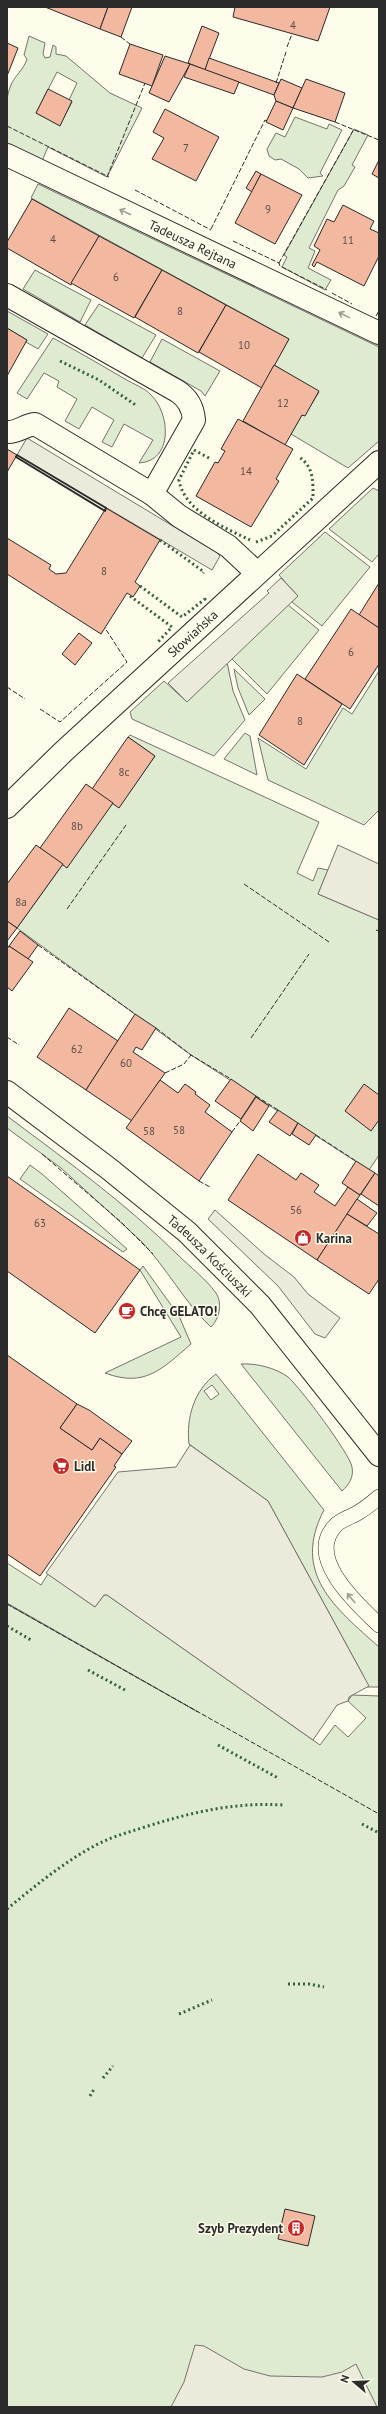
<svg xmlns="http://www.w3.org/2000/svg" width="386" height="2414" font-family="'PT Sans',sans-serif">
  <style>
    .green { fill: #deebd1; stroke: #74746e; fill-rule: evenodd }
    .parking { fill: #eceadb; stroke: #74746e }
    .building { fill: #f2b8a0; stroke: #2b2b2b }
    .lines { fill: none; stroke-linecap: round; stroke-linejoin: round }
    .lane-casing { stroke: #2b2b2b; stroke-width: 16 }
    .street-casing { stroke: #2b2b2b; stroke-width: 24 }
    .secondary-casing { stroke: #2b2b2b; stroke-width: 24 }
    .lane { stroke: #fdfbea; stroke-width: 15 }
    .street { stroke: #fdfbea; stroke-width: 22 }
    .secondary { stroke: #fdfbea; stroke-width: 22 }
    .hedge { stroke: #34623c; stroke-width: 3; stroke-dasharray: 2 3; stroke-linecap: butt }
    .fence { stroke: #2b2b2b; stroke-width: 1; stroke-dasharray: 5 2; stroke-linecap: butt }
    .wall { stroke: #2b2b2b; stroke-width: 2 }
    .oneway { stroke: #9e9d94 }
    .labels { text-anchor: middle; dominant-baseline: central; stroke-width: 3; stroke-linejoin: round; paint-order: stroke }
    .number-label { font-size: 11px; fill: #5d4e48 }
    .street-label { font-size: 13px; fill: #2b2b2b; stroke: #fdfbea }
    .poi-label { font-size: 13px; font-weight: bold; fill: #2b2b2b; stroke: #fdfbea; text-anchor: start }
  </style>
  <rect width="100%" height="100%" fill="#fdfbea"/>
  <g class="green">
    <path d="M 29,36 L 45,43 L 43,54 L 45,58 L 50,57 L 53,45 L 56,47 L 56,54 L 66,56 L 110,93 L 142,108 L 107,177 L 48,147 L 42,161 L 7,145 C 7,125 3,102 11,85 C 15,75 23,71 27,59 L 24,55 ZM 57,72 L 77,83 L 69,100 L 72,102 L 60,125 L 36,113 Z"/>
    <polygon points="295,117 327,129 329,124 342,130 320,173 323,176 308,178 299,169 281,159 275,160 269,156 267,149 276,133 285,137"/>
    <polygon points="354,129 368,135 352,165 355,167 344,186 338,190 309,248 315,251 308,268 331,280 325,290 282,267 287,257 284,255"/>
    <polygon points="38,184 379,347 379,441 348,468 291,434 302,415 305,415 319,392 274,365 289,339 31,198"/>
    <polygon points="35,270 91,300 80,322 23,289"/>
    <polygon points="99,304 156,335 142,358 85,325"/>
    <polygon points="7,311 48,334 38,349 26,342 27,340 7,328"/>
    <path d="M 53,338 C 77,351 101,365 125,379 C 133,384 145,388 151,395 C 170,413 174,461 139,463 L 153,440 L 124,424 L 112,447 L 102,442 L 114,420 L 92,407 L 79,429 L 65,421 L 77,399 L 57,387 L 59,381 L 44,373 L 27,399 L 17,393 Z"/>
    <polygon points="162,339 220,371 205,396 201,391 150,362"/>
    <polygon points="373,488 379,491 379,554 372,562 329,529"/>
    <polygon points="325,532 370,567 322,626 292,602 297,595 279,575"/>
    <polygon points="288,605 319,630 267,694 231,658"/>
    <polygon points="227,662 233,691 245,720 214,756 132,719 130,712 164,681 187,702"/>
    <polygon points="234,669 265,699 249,715 238,688"/>
    <polygon points="379,671 379,810 364,825 268,780 258,738 306,769 343,708 352,714"/>
    <polygon points="245,733 250,736 257,775 224,759"/>
    <polygon points="130,735 319,822 297,873 313,881 318,868 328,870 318,894 379,920 379,1155 369,1170 191,1055 17,928 63,864 113,803 119,807 155,756 128,737"/>
    <path d="M 7,1116 C 66,1160 125,1203 177,1254 C 190,1267 206,1279 216,1293 C 223,1304 219,1319 211,1327 C 184,1302 167,1268 141,1241 L 61,1168 L 7,1128 Z"/>
    <polygon points="30,1165 42,1174 127,1249 123,1252 20,1179"/>
    <path d="M 143,1266 L 179,1316 L 191,1344 C 162,1369 145,1388 105,1373 L 181,1337 L 140,1270 Z"/>
    <path d="M 241,1364 C 256,1363 276,1368 288,1377 C 299,1386 350,1454 352,1467 C 354,1477 349,1485 342,1491 Z"/>
    <path d="M 216,1374 L 324,1510 C 291,1573 335,1608 379,1647 L 379,1687 L 367,1687 L 363,1675 L 268,1501 L 189,1444 C 186,1418 194,1390 216,1374 ZM 212,1385 L 219,1394 L 211,1400 L 204,1391 Z"/>
    <polygon points="7,1563 41,1585 48,1574 95,1607 104,1595 107,1595 320,1745 335,1725 348,1737 366,1718 348,1701 352,1695 379,1696 379,2407 7,2407 7,1604 198,1712 7,1603"/>
  </g>
  <g class="parking">
    <polygon points="27,438 216,552 220,556 212,570 17,455"/>
    <polygon points="281,578 298,596 187,702 168,683 269,593 267,591"/>
    <polygon points="338,845 379,864 379,920 318,894"/>
    <polygon points="215,1210 264,1254 294,1277 308,1294 340,1318 325,1338 315,1334 278,1286 208,1219"/>
    <polygon points="190,1445 268,1501 369,1686 349,1697 348,1701 337,1705 313,1740 107,1595 104,1595 95,1607 46,1573 118,1472 176,1467"/>
    <polygon points="195,2345 204,2346 244,2369 270,2376 322,2377 342,2372 356,2364 377,2407 171,2407 184,2382"/>
  </g>
  <g class="building">
    <polygon points="45,7 108,7 100,29"/>
    <polygon points="108,7 132,7 121,37 100,29"/>
    <polygon points="235,7 330,7 318,41 233,17"/>
    <polygon points="202,26 219,33 205,70 188,63"/>
    <polygon points="7,43 18,48 7,76"/>
    <polygon points="130,44 163,55 152,86 119,74"/>
    <polygon points="165,56 190,64 169,102 149,93"/>
    <polygon points="209,58 279,83 274,95 205,70"/>
    <polygon points="190,64 239,82 234,94 184,77"/>
    <polygon points="281,79 302,88 293,108 276,101 274,95"/>
    <polygon points="306,79 345,93 335,122 293,108"/>
    <polygon points="48,89 72,101 60,126 36,113"/>
    <polygon points="276,101 293,108 283,130 266,122"/>
    <polygon points="165,109 219,137 196,181 152,159 164,138 153,132"/>
    <polygon points="379,160 379,178 372,174"/>
    <polygon points="256,171 261,174 252,192 246,188"/>
    <polygon points="261,174 302,195 275,244 235,223"/>
    <polygon points="32,199 99,236 71,285 7,248 7,242"/>
    <polygon points="343,205 374,221 370,229 379,233 379,256 364,286 317,262 314,267 312,265 320,250 314,246 327,219 334,222"/>
    <polygon points="99,236 162,270 134,318 71,283"/>
    <polygon points="162,270 226,305 198,353 135,317"/>
    <polygon points="226,305 289,339 262,388 199,352"/>
    <polygon points="7,328 27,340 7,376"/>
    <polygon points="274,365 319,391 305,416 302,415 285,445 243,421"/>
    <polygon points="238,419 293,449 276,479 279,481 251,527 196,496 215,462 218,463 225,451 221,449"/>
    <polygon points="7,449 17,455 7,472"/>
    <polygon points="106,508 160,540 135,582 140,586 137,591 133,597 127,593 101,634 7,574 7,538 51,565 49,569 56,574 66,573"/>
    <polygon points="379,583 379,628 359,615"/>
    <polygon points="351,609 379,628 379,664 350,709 305,679"/>
    <polygon points="79,633 92,643 75,665 62,654"/>
    <polygon points="297,674 342,704 304,765 259,735"/>
    <polygon points="128,737 155,756 119,808 92,789"/>
    <polygon points="86,784 113,803 67,868 40,848"/>
    <polygon points="36,845 63,864 17,928 7,921 7,884"/>
    <polygon points="7,921 17,928 7,941"/>
    <polygon points="20,931 38,945 28,959 9,946"/>
    <polygon points="9,946 33,962 12,991 7,987 7,949"/>
    <polygon points="69,1008 118,1041 86,1090 37,1057"/>
    <polygon points="135,1014 156,1028 142,1050 136,1047 133,1052 165,1073 132,1121 86,1090"/>
    <polygon points="231,1079 256,1096 241,1119 215,1101"/>
    <polygon points="160,1080 178,1093 185,1084 196,1092 195,1094 210,1105 205,1112 232,1132 199,1181 126,1128"/>
    <polygon points="364,1084 379,1095 379,1120 371,1131 345,1111"/>
    <polygon points="256,1097 269,1106 253,1131 240,1121"/>
    <polygon points="278,1110 298,1123 290,1136 269,1122"/>
    <polygon points="298,1123 316,1135 309,1145 292,1134"/>
    <polygon points="258,1154 296,1180 301,1173 319,1185 314,1192 335,1206 348,1187 360,1195 317,1260 228,1200"/>
    <polygon points="356,1161 375,1173 360,1195 342,1183"/>
    <polygon points="375,1173 379,1176 379,1206 361,1194"/>
    <polygon points="7,1176 140,1270 95,1333 7,1271"/>
    <polygon points="357,1199 377,1213 367,1226 347,1214"/>
    <polygon points="347,1214 379,1234 379,1279 369,1294 317,1260"/>
    <polygon points="7,1355 77,1404 60,1428 92,1450 100,1438 122,1454 114,1466 116,1467 40,1576 7,1554"/>
    <polygon points="77,1404 89,1410 132,1441 122,1454 100,1438 92,1450 60,1428"/>
    <polygon points="285,2209 315,2216 308,2246 278,2239"/>
  </g>
  <g class="lines">
    <g class="lane-casing">
      <path id="lane" d="M 379,1497 C 373,1502 366,1508 359,1512 C 352,1517 341,1519 335,1526 C 305,1558 358,1605 379,1625"/>
    </g>
    <g class="street-casing">
      <g id="street">
        <path id="s1" d="M 7,155 L 379,333"/>
        <path d="M 7,295 L 177,391 C 188,398 193,407 194,420 L 152,494"/>
        <path d="M 7,432 C 17,433 25,425 35,424 L 152,494 L 179,516 L 228,546 L 257,573"/>
        <path id="s2" d="M 7,807 L 63,752 L 379,462"/>
      </g>
    </g>
    <g class="secondary-casing">
      <g id="secondary">
        <path id="s3" d="M 7,1092 L 108,1168 L 187,1232 L 260,1305 L 379,1455"/>
      </g>
    </g>
    <use href="#lane" class="lane"/>
    <use href="#street" class="street"/>
    <use href="#secondary" class="secondary"/>
    <g class="hedge">
      <polyline points="60,361 99,380 137,406"/>
      <path d="M 209,458 L 194,450 L 179,480 C 184,511 225,528 250,540"/>
      <polyline points="160,540 204,572 203,573"/>
      <path d="M 256,542 L 272,536 L 313,498 C 313,482 314,467 299,457"/>
      <polyline points="140,586 182,617 205,599 202,597"/>
      <polyline points="130,596 172,627 157,643"/>
      <polyline points="7,1626 31,1640"/>
      <polyline points="88,1670 125,1690"/>
      <polyline points="218,1745 278,1778"/>
      <polyline points="362,1824 379,1833"/>
      <path d="M 7,1909 C 35,1886 64,1862 96,1845 C 113,1836 130,1832 148,1826 C 193,1812 235,1802 283,1805"/>
      <polyline points="288,1984 309,1984 324,1987"/>
      <polyline points="179,2014 212,2000"/>
      <polyline points="103,2078 113,2066"/>
      <polyline points="90,2096 94,2089"/>
    </g>
    <g class="fence">
      <polyline points="121,37 130,44"/>
      <polyline points="287,47 292,34"/>
      <polyline points="276,83 286,52"/>
      <polyline points="335,122 379,140"/>
      <polyline points="7,126 109,177"/>
      <polyline points="107,177 145,83"/>
      <polyline points="135,190 211,230"/>
      <polyline points="211,229 265,120 267,121"/>
      <polyline points="233,241 279,263 280,266 327,290"/>
      <polyline points="279,263 354,129"/>
      <polyline points="332,293 352,304"/>
      <polyline points="376,316 379,311"/>
      <polyline points="7,687 25,699"/>
      <polyline points="40,709 60,722 127,662 105,628"/>
      <polyline points="244,884 329,942"/>
      <polyline points="67,909 126,825"/>
      <polyline points="376,930 379,931"/>
      <polyline points="38,945 135,1014"/>
      <polyline points="156,1028 191,1055 231,1079"/>
      <polyline points="7,1037 19,1045"/>
      <polyline points="251,1038 309,954"/>
      <polyline points="165,1073 184,1064 191,1055"/>
      <polyline points="256,1096 278,1110"/>
      <polyline points="232,1132 240,1121"/>
      <polyline points="316,1135 356,1161"/>
      <polyline points="42,1154 121,1222 153,1254"/>
      <polyline points="199,1181 210,1187"/>
      <polyline points="7,1604 379,1814"/>
    </g>
    <polygon class="wall" points="17,455 106,508 105,511 16,457"/>
  </g>
  <defs><path id="oneway-shaft" d="M-6 0H5M1.5-3L5.5 0L1.5 3" fill="none" stroke-width="1.6" stroke-linecap="round" stroke-linejoin="round"/></defs>
  <g class="oneway">
    <use href="#oneway-shaft" transform="translate(125 212) rotate(-155)"/>
    <use href="#oneway-shaft" transform="translate(344 315) rotate(-154)"/>
    <use href="#oneway-shaft" transform="translate(351 1598) rotate(-130)"/>
  </g>
  <defs>
    <g id="shop-disc" transform="scale(0.9)"><circle r="9.5" fill="#c62828" stroke="#fdfbea"/><path d="M-5-2.5h2.3a2.7 3.5 0 0 1 5.4 0H5L5.5 6h-11ZM-1.5-2.5h3a1.5 2.3 0 0 0-3 0Z" fill="#fff"/></g>
    <g id="cafe-disc" transform="scale(0.9)"><circle r="9.5" fill="#c62828" stroke="#fdfbea"/><path d="M-5.5-4.5H6V0H3Q3 3.5 0 3.5H-2.5Q-5.5 3.5-5.5 0ZM3-3.2v2h1.7v-2ZM-6 4.5H4V6H-6Z" fill="#fff"/></g>
    <g id="supermarket-disc" transform="scale(0.9)"><circle r="9.5" fill="#c62828" stroke="#fdfbea"/><path d="M-6-5.5h2.5l.6 2H6L4.5 2H-2.5L-4.4-4H-6ZM-1.5 3.2a1.3 1.3 0 1 0 .1 0ZM3 3.2a1.3 1.3 0 1 0 .1 0Z" fill="#fff"/></g>
    <g id="building-disc" transform="scale(0.9)"><circle r="9.5" fill="#c62828" stroke="#fdfbea"/><path d="M-4-6H4V6H1V3H-1V6H-4ZM-2.5-4.3h1.7v1.8h-1.7ZM.8-4.3h1.7v1.8H.8ZM-2.5-1h1.7V.8h-1.7ZM.8-1h1.7V.8H.8Z" fill="#fff"/></g>
  </defs>
  <g fill-rule="evenodd">
    <use href="#shop-disc" x="303" y="1238"/>
    <use href="#cafe-disc" x="127" y="1311"/>
    <use href="#supermarket-disc" x="61" y="1466"/>
    <use href="#building-disc" x="296" y="2228"/>
  </g>
  <g class="labels">
    <g class="number-label">
      <text x="293" y="25">4</text>
      <text x="186" y="148">7</text>
      <text x="268" y="209">9</text>
      <text x="53" y="239">4</text>
      <text x="348" y="240">11</text>
      <text x="116" y="277">6</text>
      <text x="180" y="311">8</text>
      <text x="244" y="345">10</text>
      <text x="283" y="403">12</text>
      <text x="246" y="471">14</text>
      <text x="104" y="571">8</text>
      <text x="351" y="652">6</text>
      <text x="300" y="721">8</text>
      <text x="124" y="772">8c</text>
      <text x="77" y="826">8b</text>
      <text x="21" y="902">8a</text>
      <text x="77" y="1049">62</text>
      <text x="126" y="1063">60</text>
      <text x="179" y="1130">58</text>
      <text x="149" y="1131">58</text>
      <text x="296" y="1210">56</text>
      <text x="40" y="1223">63</text>
    </g>
    <g class="street-label">
      <text stroke="none"><textPath href="#s1" startOffset="206">Tadeusza Rejtana</textPath></text>
      <text stroke="none"><textPath href="#s2" startOffset="254">Słowiańska</textPath></text>
      <text stroke="none"><textPath href="#s3" startOffset="261">Tadeusza Kościuszki</textPath></text>
    </g>
    <g class="poi-label">
      <text x="316" y="1238">Karina</text>
      <text x="140" y="1311">Chcę GELATO!</text>
      <text x="74" y="1466">Lidl</text>
      <text x="283" y="2228" text-anchor="end">Szyb Prezydent</text>
    </g>
  </g>
  <rect width="386" height="2414" fill="none" stroke="#2b2b2b" stroke-width="16"/>
  <g transform="translate(354 2382) rotate(289)" stroke="#fdfbea" stroke-width="3" paint-order="stroke">
  <path d="M0-3L7 15L0 10L-7 15Z" fill="#2b2b2b"/>
  <text y="-6" font-size="11" font-weight="bold" text-anchor="middle" fill="#2b2b2b">N</text>
  </g>
</svg>
